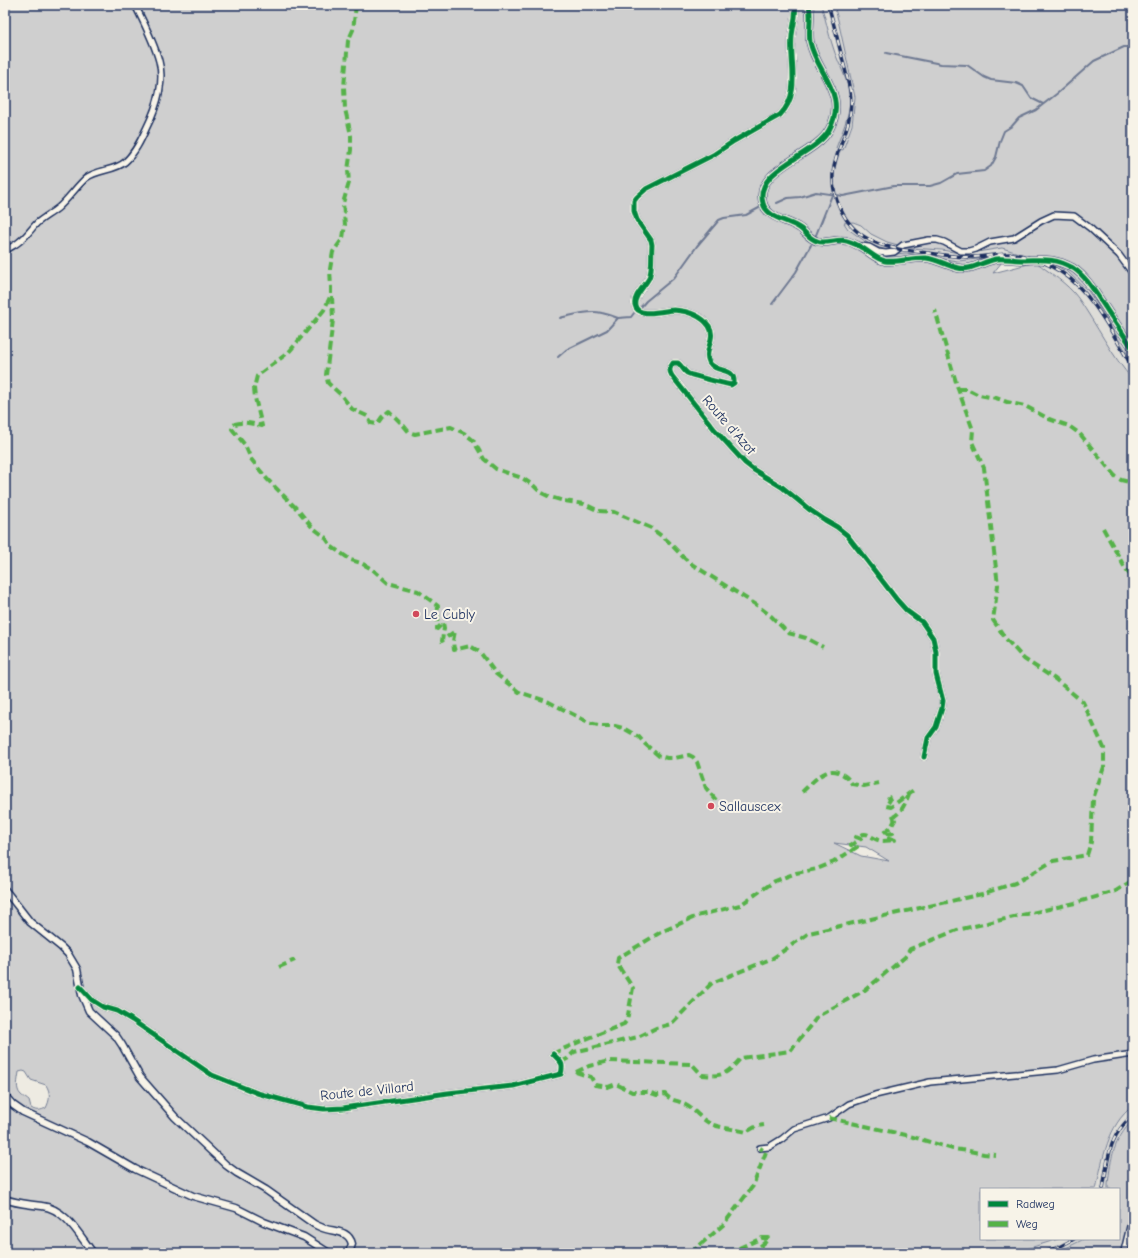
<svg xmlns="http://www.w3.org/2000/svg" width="1138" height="1258" font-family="'Comic Neue',sans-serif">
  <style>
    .built { fill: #deddd8 }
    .green { fill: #cfcfcf; stroke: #757f96; fill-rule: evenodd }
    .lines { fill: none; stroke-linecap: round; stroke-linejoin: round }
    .stream { stroke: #6e7992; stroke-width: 2 }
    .minor-casing { stroke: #1b2f5e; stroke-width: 8 }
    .tertiary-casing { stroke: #1b2f5e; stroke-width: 9 }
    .minor { stroke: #f7f3e8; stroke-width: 5 }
    .tertiary { stroke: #f7f3e8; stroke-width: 6 }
    .rail-casing { stroke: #1b2f5e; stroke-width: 3.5 }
    .rail { stroke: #f7f3e8; stroke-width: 2; stroke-dasharray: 6; stroke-linecap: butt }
    .quiet { stroke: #55b248; stroke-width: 4; stroke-dasharray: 8 4; stroke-linecap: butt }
    .cycleway-casing { stroke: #f7f3e8; stroke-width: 8 }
    .cycleway { stroke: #00873e; stroke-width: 5 }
    .poi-dot { fill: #d1495b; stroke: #f7f3e8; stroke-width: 1.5 }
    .labels { text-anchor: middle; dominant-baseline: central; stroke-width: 4; stroke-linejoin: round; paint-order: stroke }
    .street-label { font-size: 14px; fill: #1b2f5e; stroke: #f7f3e8 }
    .poi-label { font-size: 14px; fill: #1b2f5e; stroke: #f7f3e8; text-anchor: start }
  </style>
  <rect width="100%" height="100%" fill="#eeebe2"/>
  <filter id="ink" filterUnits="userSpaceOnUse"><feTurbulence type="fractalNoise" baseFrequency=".025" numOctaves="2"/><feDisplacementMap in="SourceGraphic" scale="8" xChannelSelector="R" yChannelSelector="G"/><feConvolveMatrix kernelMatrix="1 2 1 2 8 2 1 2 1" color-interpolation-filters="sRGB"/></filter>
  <g filter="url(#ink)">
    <g class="built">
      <polygon points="821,5 834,5 838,20 855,97 852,125 843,150 835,148 850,98 845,80 833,49"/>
      <polygon points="853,222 861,225 871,234 926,248 959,253 971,253 1002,248 1051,263 1068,272 1078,280 1097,304 1133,363 1133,380 1121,367 1077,297 1057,278 1036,262 1019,257 1007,256 958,261 906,253 897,254 869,244 848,229 843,223"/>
      <polygon points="1133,1106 1133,1120 1120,1136 1112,1154 1108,1189 1096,1189 1109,1139 1122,1115"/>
      <polygon points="1058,1239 1084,1239 1056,1253 1014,1253"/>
    </g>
    <g class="green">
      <path d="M 5,5 L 821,5 C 826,19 828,33 833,47 C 838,64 850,82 850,100 C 849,117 842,132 836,148 L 843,150 L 852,125 L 855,97 L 838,20 L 834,5 L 1133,5 L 1133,363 L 1097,304 L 1088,291 L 1068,272 L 1051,263 L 1002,248 L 971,253 L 959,253 L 942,250 L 909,248 L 887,242 L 871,234 L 861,225 L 853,222 L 844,223 L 848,229 L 869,244 L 896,254 L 906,253 L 958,261 L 1007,256 L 993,273 L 1036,262 C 1050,273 1068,284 1078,298 C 1097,325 1111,355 1133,380 L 1133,1106 C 1107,1125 1103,1160 1096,1189 L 981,1189 L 981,1239 L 1058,1239 L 1014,1253 L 5,1253 ZM 834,843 L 866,847 L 889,861 L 861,856 ZM 23,1071 L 26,1072 L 31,1080 L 46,1085 C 51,1093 50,1100 46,1108 C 41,1110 37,1112 31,1108 L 29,1101 C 27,1099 23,1097 21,1095 C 15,1089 18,1080 19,1072 Z"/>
      <path d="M 1133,1120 L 1133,1253 L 1056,1253 L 1084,1239 L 1119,1239 L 1119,1189 L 1108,1189 L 1108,1184 C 1111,1157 1113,1141 1133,1120 Z"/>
    </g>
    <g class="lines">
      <g class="stream">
        <polyline points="886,53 941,64 967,65 984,77 991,80 1016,83 1023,86 1031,98 1043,104"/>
        <polyline points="777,203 788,198 800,197 816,192 843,196 894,186 930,186 941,183 957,174 984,171 991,166 996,157 1000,141 1004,131 1012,126 1019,118 1036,110 1059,92 1094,61 1124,47 1133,47"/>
        <polyline points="816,235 832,195"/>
        <polyline points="772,304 796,272 811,245"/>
        <polyline points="640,308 646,301 674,278 697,246 719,220 724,218 746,215 759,208"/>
        <path d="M 560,318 C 573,315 589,310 602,313 C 607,314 613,316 618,318"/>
        <polyline points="558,357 566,350 607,330 618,318 631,317 634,313"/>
      </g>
      <g class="minor-casing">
        <g id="minor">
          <path d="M 795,5 C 797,16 793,25 792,36 C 789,63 802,92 780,115 L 734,141 L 713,155 L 646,189 L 637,197 L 634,201 L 634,211 L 637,220 L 651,240 L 652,245 C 651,255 653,268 649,278 C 645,286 633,296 635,305 C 637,319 666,310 674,310 C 687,311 701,315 709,326 C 717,338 703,350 709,362 C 716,374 735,366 734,383 L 731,385 C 726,384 689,375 687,373 C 683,370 682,366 678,363 L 673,363 C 669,368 669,371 672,376 L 715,430 L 745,463 L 754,470 L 782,487 L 810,510 L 825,520 L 837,527 L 847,535 L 897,600 L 907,611 L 922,622 L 933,638 L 936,652 L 936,674 L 943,701 L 942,708 L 936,727 L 928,738 L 924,757"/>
          <polyline points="861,246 869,247 878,252 886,253 894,252 903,245 929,240 937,240 944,242 961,251 969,251 976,249 990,242 1014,238 1041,221 1054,215 1074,216 1090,228 1119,255 1133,274"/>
          <path d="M 5,251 C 10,247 16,245 20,241 C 27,236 31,229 37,223 C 44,217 52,213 59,207 C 69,198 76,187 86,178 C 98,169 115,171 125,162 C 135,153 141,140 146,129 C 156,109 165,83 159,61 C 154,42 144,23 135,5"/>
          <path d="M 80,987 L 92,1000 L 103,1007 L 117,1011 L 132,1020 L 212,1075 L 257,1093 L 308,1107 L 324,1109 L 343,1108 L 448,1093 L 513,1086 L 561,1074 C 564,1063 561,1062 553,1054"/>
          <polyline points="760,1148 769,1147 782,1139 794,1129 829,1118 849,1104 875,1095 930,1082 1058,1070 1093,1060 1133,1054"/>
        </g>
      </g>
      <g class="tertiary-casing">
        <g id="tertiary">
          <path d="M 809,5 C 812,17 808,30 810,42 C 817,74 849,94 829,130 C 815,156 753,169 763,203 C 764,208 767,211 771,214 C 780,221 792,222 801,229 C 806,233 810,239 817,241 C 826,245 837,238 847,241 C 851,242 855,244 859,246 C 869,251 875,259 885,261 C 898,263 912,257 926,258 C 937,259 947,266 958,268 C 972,271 983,261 997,259 C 1004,258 1013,260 1021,260 C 1042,260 1053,257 1073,268 C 1087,277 1096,294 1105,307 C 1114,321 1124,335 1133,349"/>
          <path d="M 5,890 L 30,922 L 61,947 L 68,954 L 77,969 L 82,995 L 89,1011 L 116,1036 L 122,1045 L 140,1077 L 175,1117 L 226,1165 L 237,1173 L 266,1190 L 314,1224 C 318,1226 322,1228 326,1229 C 337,1232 349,1231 352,1244 L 349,1253"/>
          <polyline points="5,1096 13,1105 23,1112 88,1142 135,1169 193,1196 236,1208 264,1222 304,1237 329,1253"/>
          <path d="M 5,1199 C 17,1204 29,1204 42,1206 C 66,1209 79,1235 93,1253"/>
          <polyline points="1124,1253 1133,1216"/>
        </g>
      </g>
      <use href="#minor" class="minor"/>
      <use href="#tertiary" class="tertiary"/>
      <g class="rail-casing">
        <g id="rail">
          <path d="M 828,5 C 834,23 838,42 843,61 C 846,74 851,88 851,102 C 851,142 819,163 840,208 C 857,246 892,249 929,253 C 943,255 957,257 971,257 C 985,257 999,253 1013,254 C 1030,256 1047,263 1061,272 C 1092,291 1114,337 1133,368"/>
          <path d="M 1103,1189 C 1108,1159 1108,1136 1133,1115"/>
          <polyline points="1043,1253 1059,1247 1074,1239"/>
        </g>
      </g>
      <use href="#rail" class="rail"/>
      <g class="quiet">
        <path d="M 356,5 L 353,30 L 348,41 L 344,87 L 345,109 L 351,135 L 351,150 L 348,170 L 349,183 L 343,203 L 345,225 L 343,238 L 333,252 L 330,269 L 331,287 L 331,295 L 324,310 L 289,352 L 257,376 L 254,388 L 255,398 L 262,426 C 253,424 245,421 235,424 L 232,429 L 245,445 L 251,459 L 267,479 L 298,510 L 312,527 L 325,537 L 332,547 L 351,560 L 361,563 L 372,569 L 388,583 L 418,591 L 438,606 L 437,629 L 443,623 L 444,628 L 442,641 L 455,631 L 453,641 L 454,650 L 470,646 L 480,652 L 496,674 L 519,692 L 549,702 L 590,723 L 602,726 L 615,726 L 623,728 L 639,737 L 645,744 L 659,756 L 667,758 L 675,758 L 689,755 L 693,757 L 697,762 L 706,788 L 716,800"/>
        <polyline points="332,296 333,320 326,375 328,383 341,395 352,409 367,416 371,423 377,424 382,417 389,411 404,426 409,432 415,434 451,427 464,433 473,440 484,459 496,469 522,478 533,485 540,492 550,497 564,501 584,504 599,511 614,512 651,528 668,541 683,557 693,565 758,606 771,616 788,633 806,638 823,647"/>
        <polyline points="958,389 967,389 979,395 996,398 1007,402 1025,406 1049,419 1069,426 1080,434 1115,476 1121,480 1133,483"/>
        <polyline points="1103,528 1126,570 1133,578"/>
        <path d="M 802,792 C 812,783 826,765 840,773 C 846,776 848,778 852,784 L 864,786 L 879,783"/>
        <polyline points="888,796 890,800 886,806 891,807 915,789"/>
        <polyline points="279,967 295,960"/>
        <path d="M 553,1054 C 576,1042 600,1034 624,1024 L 627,1020 L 633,988 L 617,964 L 618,958 L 661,932 L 697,916 L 740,905 L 775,881 L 796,873 L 817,869 L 834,862 L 857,847 L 851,845 L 861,839 L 856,837 C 868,830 869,837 878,840 C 882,842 890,840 895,840 L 889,838 L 893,833 L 887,834 L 883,833 L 891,827 L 895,820 L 891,820 L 891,818 C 901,814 905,804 909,794"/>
        <polyline points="561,1062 567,1059 574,1052 638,1037 656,1028 671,1024 712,983 773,958 809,933 982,894 1015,883 1053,861 1087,855 1091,842 1093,799 1104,767 1104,748 1083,702 1055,679 1024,659 1006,639 993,620 998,585 984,468 972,442 973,430 958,389 935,310"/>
        <path d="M 576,1072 L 589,1066 L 609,1061 L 692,1064 L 702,1075 C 723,1077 727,1074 741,1058 L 790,1051 L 818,1016 L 865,990 L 905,957 L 910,949 L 957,930 L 1075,903 L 1116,891 L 1133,880"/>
        <path d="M 576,1072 L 591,1077 L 595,1085 L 608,1087 L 616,1084 L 632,1092 L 648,1092 L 657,1095 L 665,1094 C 671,1101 677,1100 684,1104 C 694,1109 700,1118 709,1123 C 718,1128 736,1129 746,1132 L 757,1126 L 764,1125"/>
        <polyline points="829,1118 910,1136 953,1149 969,1151 984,1154 996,1155"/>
        <polyline points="1132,1247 1133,1248"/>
        <polyline points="691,1253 723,1225 753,1186 766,1152 760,1148"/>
        <polyline points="728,1253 762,1238 768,1238 769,1239 752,1253"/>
      </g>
      <g class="cycleway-casing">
        <g id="cycleway">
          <path d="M 795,5 C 797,16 793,25 792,36 C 789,63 802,92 780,115 L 734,141 L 713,155 L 646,189 L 637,197 L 634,201 L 634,211 L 637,220 L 651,240 L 652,245 C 651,255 653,268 649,278 C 645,286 633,296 635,305 C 637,319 666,310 674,310 C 687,311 701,315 709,326 C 717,338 703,350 709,362 C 716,374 735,366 734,383 L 731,385 C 726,384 689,375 687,373 C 683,370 682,366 678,363 L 673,363 C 669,368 669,371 672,376 L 715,430 L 745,463 L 754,470 L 782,487 L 810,510 L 825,520 L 837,527 L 847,535 L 897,600 L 907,611 L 922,622 L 933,638 L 936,652 L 936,674 L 943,701 L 942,708 L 936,727 L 928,738 L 924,757"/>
          <path d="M 809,5 C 812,17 808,30 810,42 C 817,74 849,94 829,130 C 815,156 753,169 763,203 C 764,208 767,211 771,214 C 780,221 792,222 801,229 C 806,233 810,239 817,241 C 826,245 837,238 847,241 C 851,242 855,244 859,246 C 869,251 875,259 885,261 C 898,263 912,257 926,258 C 937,259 947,266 958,268 C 972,271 983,261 997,259 C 1004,258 1013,260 1021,260 C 1042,260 1053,257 1073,268 C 1087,277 1096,294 1105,307 C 1114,321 1124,335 1133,349"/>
          <path d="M 80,987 L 92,1000 L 103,1007 L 117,1011 L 132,1020 L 212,1075 L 257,1093 L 308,1107 L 324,1109 L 343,1108 L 448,1093 L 513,1086 L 561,1074 C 564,1063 561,1062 553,1054"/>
        </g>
      </g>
      <use href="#cycleway" class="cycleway"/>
    </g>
  </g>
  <g class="poi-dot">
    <circle cx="416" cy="614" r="4"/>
    <circle cx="711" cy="806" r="4"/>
  </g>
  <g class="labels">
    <g class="street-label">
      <text transform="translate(729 425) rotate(49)">Route d'Azot</text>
      <text transform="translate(367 1091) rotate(-6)">Route de Villard</text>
    </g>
    <g class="poi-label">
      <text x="424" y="614">Le Cubly</text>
      <text x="719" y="806">Sallauscex</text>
    </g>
  </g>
  <rect width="1138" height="1258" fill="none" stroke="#f7f3e8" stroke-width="20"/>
  <rect x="10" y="10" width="1118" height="1238" fill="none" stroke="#1b2f5e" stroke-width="1.5" filter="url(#ink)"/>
  <rect x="980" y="1188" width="140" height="52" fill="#f7f3e8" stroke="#9fa5b1"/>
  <rect x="988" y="1201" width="20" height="6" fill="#00873e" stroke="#9fa5b1"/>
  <text x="1016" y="1208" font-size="12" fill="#1b2f5e">Radweg</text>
  <rect x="988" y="1221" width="20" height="6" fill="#55b248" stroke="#9fa5b1"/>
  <text x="1016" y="1228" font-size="12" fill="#1b2f5e">Weg</text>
</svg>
